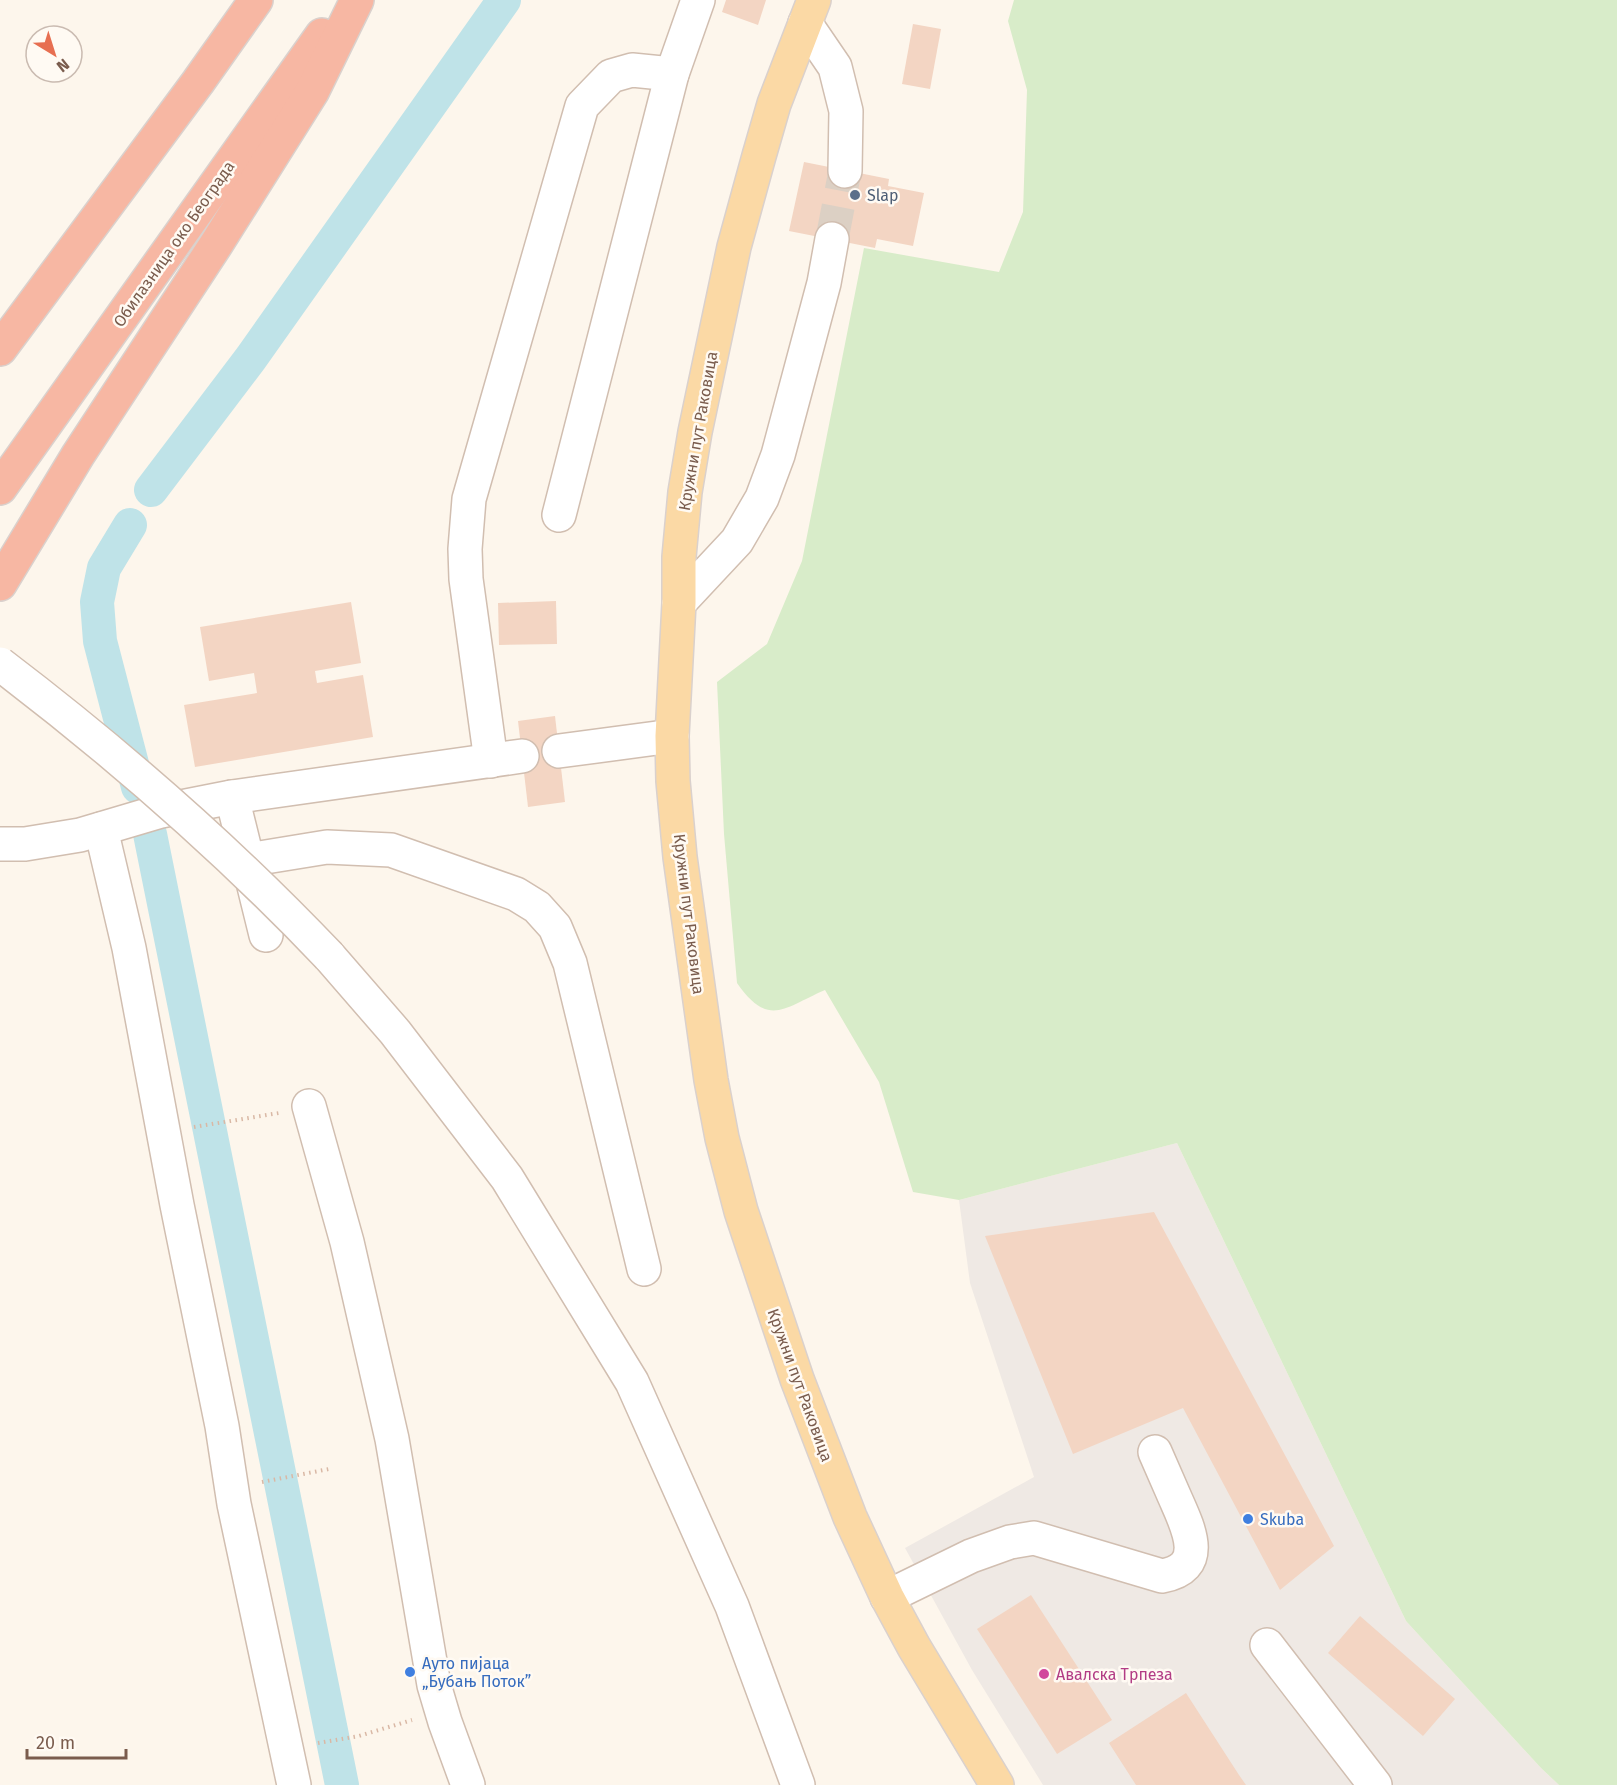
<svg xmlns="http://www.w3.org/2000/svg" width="1617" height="1785" font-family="'Fira Sans',sans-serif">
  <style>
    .industrial { fill: #efe9e4 }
    .green { fill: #d8ecc9 }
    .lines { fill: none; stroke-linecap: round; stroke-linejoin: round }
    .canal { stroke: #bfe3e8; stroke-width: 34 }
    .building { fill: #f3d5c3 }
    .minor-tunnel { stroke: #dcd0c4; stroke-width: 33; stroke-dasharray: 33 16; stroke-linecap: butt }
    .minor-casing { stroke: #d1beb0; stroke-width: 36 }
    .major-casing { stroke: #dad1cd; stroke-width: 36 }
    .highway-casing { stroke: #dad1cd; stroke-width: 36 }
    .path { stroke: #d9b8a5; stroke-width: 4; stroke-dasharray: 1.5 4.5; stroke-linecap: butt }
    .minor { stroke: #fff; stroke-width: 33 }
    .major { stroke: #fbd9a5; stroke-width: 33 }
    .highway { stroke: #f7b7a3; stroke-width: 33 }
    .minor-bridge-casing { stroke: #d1beb0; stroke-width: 36; stroke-linecap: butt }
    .minor-bridge { stroke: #fff; stroke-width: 33 }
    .service-dot { fill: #5c6f8a; stroke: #fffaf3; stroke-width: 2 }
    .shop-dot { fill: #3f7fe0; stroke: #fffaf3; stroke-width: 2 }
    .hotel-dot { fill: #d1479c; stroke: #fffaf3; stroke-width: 2 }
    .labels { text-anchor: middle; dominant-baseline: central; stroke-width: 5; stroke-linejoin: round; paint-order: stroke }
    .service-label { font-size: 16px; fill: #4e5e75; stroke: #fffaf3; text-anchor: start }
    .street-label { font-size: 16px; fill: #7a5c4d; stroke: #fffaf3 }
    .shop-label { font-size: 16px; fill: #366cbe; stroke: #fffaf3; text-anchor: start }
    .hotel-label { font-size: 16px; fill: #b23c85; stroke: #fffaf3; text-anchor: start }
  </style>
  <rect width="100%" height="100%" fill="#fdf6ec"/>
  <polygon class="industrial" points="1177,1143 1406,1621 1541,1768 1559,1785 1043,1785 972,1670 905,1548 1034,1477 970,1283 959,1200"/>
  <path class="green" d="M 1014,0 L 1617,0 L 1617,1785 L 1559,1785 L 1541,1768 L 1406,1621 L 1177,1143 L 959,1200 L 913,1192 L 879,1082 L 825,990 C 785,1007 769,1029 737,983 L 724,834 L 717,682 L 767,644 L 802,561 L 864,248 L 999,272 L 1023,212 L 1027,90 L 1008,21 Z"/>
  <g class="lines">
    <g class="canal">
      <polyline points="151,490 251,358 504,0"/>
      <polyline points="130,525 104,568 97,602 100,641 138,787"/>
      <polyline points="150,834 342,1785"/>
    </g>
  </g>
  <g class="building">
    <polygon points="726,0 766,0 758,25 722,12"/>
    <polygon points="913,24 941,29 930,89 902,84"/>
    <polygon points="804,162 889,179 888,186 924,193 913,246 877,239 875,248 789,231"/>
    <polygon points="556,601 557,644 499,645 498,603"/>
    <polygon points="351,602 361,663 315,671 317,683 363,675 373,737 195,767 184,705 257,693 254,673 209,681 200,627"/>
    <polygon points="555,716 565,802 528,807 518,721"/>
    <polygon points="1154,1212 1334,1546 1280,1590 1183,1408 1073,1454 985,1236"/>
    <polygon points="1031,1595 1112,1720 1057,1754 977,1629"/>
    <polygon points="1360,1616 1455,1699 1423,1736 1328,1653"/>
    <polygon points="1186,1693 1239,1775 1246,1785 1136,1785 1109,1743"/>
  </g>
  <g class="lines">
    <polyline class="minor-tunnel" points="832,239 845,171"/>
    <g class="minor-casing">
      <g id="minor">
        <polyline points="805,23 835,67 846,111 845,171"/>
        <polyline points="559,515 672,74 698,0"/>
        <polyline points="679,603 737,541 762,498 778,455 824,283 832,239"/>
        <polyline points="559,751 672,736"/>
        <polyline points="491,761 466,579 465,549 469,499 582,106 611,76 632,70 672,74"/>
        <polyline points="232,797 266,935"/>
        <polyline points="101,829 129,948 177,1205 222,1426 234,1504 294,1785"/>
        <polyline points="0,844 25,844 80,835 161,811 232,797 522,756"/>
        <polyline points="247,860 327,847 391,850 516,894 537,907 555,927 570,963 644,1269"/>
        <polyline points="329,956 395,1032 507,1178 632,1382 732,1606 798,1785"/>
        <polyline points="309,1106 347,1242 392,1439 434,1685 445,1722 468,1785"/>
        <path d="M 887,1597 L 971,1556 L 1010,1542 L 1034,1538 L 1162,1576 C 1208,1568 1189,1529 1176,1500 C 1169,1484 1162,1468 1155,1452"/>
        <polyline points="1267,1645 1375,1785"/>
      </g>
    </g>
    <g class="major-casing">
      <polyline id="major" points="814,0 774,104 759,156 734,247 695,432 685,492 679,557 679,603 672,736 673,781 680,857 711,1080 722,1138 741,1211 797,1379 850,1517 887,1597 914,1647 997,1785"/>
    </g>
    <g class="highway-casing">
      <g id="highway">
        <polyline points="0,349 198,82 256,0"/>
        <polyline points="0,488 322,35"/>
        <polyline points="0,584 78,455 217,243 312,92 357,0"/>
      </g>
    </g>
    <g class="path">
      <polyline points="194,1127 279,1113"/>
      <polyline points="262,1482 329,1469"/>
      <polyline points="318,1743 359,1736 412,1720"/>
    </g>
    <use href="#minor" class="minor"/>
    <use href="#major" class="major"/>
    <use href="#highway" class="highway"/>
    <g class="minor-bridge-casing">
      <path id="minor-bridge" d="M 0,664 C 117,753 228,850 329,956"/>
    </g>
    <use href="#minor-bridge" class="minor-bridge"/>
  </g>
  <circle class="service-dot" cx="855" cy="195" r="6"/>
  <g class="shop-dot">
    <circle cx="1248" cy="1519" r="6"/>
    <circle cx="410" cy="1672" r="6"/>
  </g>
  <circle class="hotel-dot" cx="1044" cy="1674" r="6"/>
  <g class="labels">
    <g class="service-label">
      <text x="867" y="195">Slap</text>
    </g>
    <g class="street-label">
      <text transform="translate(174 244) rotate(-55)">Обилазница око Београда</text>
      <text transform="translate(698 431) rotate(-80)">Кружни пут Раковица</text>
      <text transform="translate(689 914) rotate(83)">Кружни пут Раковица</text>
      <text transform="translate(800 1385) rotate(70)">Кружни пут Раковица</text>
    </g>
    <g class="shop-label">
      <text x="1260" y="1519">Skuba</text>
      <text x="422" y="1663">Ауто пијаца<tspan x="422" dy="18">„Бубањ Поток”</tspan></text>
    </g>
    <g class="hotel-label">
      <text x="1056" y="1674">Авалска Трпеза</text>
    </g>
  </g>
  <g transform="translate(54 54) rotate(142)"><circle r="28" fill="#fffaf3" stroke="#cabbb1" stroke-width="1.5"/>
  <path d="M0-4.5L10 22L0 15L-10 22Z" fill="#e76f51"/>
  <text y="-9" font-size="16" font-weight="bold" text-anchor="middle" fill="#7a5c4d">N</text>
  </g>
  <path d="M27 1749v9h99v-9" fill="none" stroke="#7a5c4d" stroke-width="3"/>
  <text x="36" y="1749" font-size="18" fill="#7a5c4d" stroke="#fffaf3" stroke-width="4.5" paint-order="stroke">20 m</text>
</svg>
